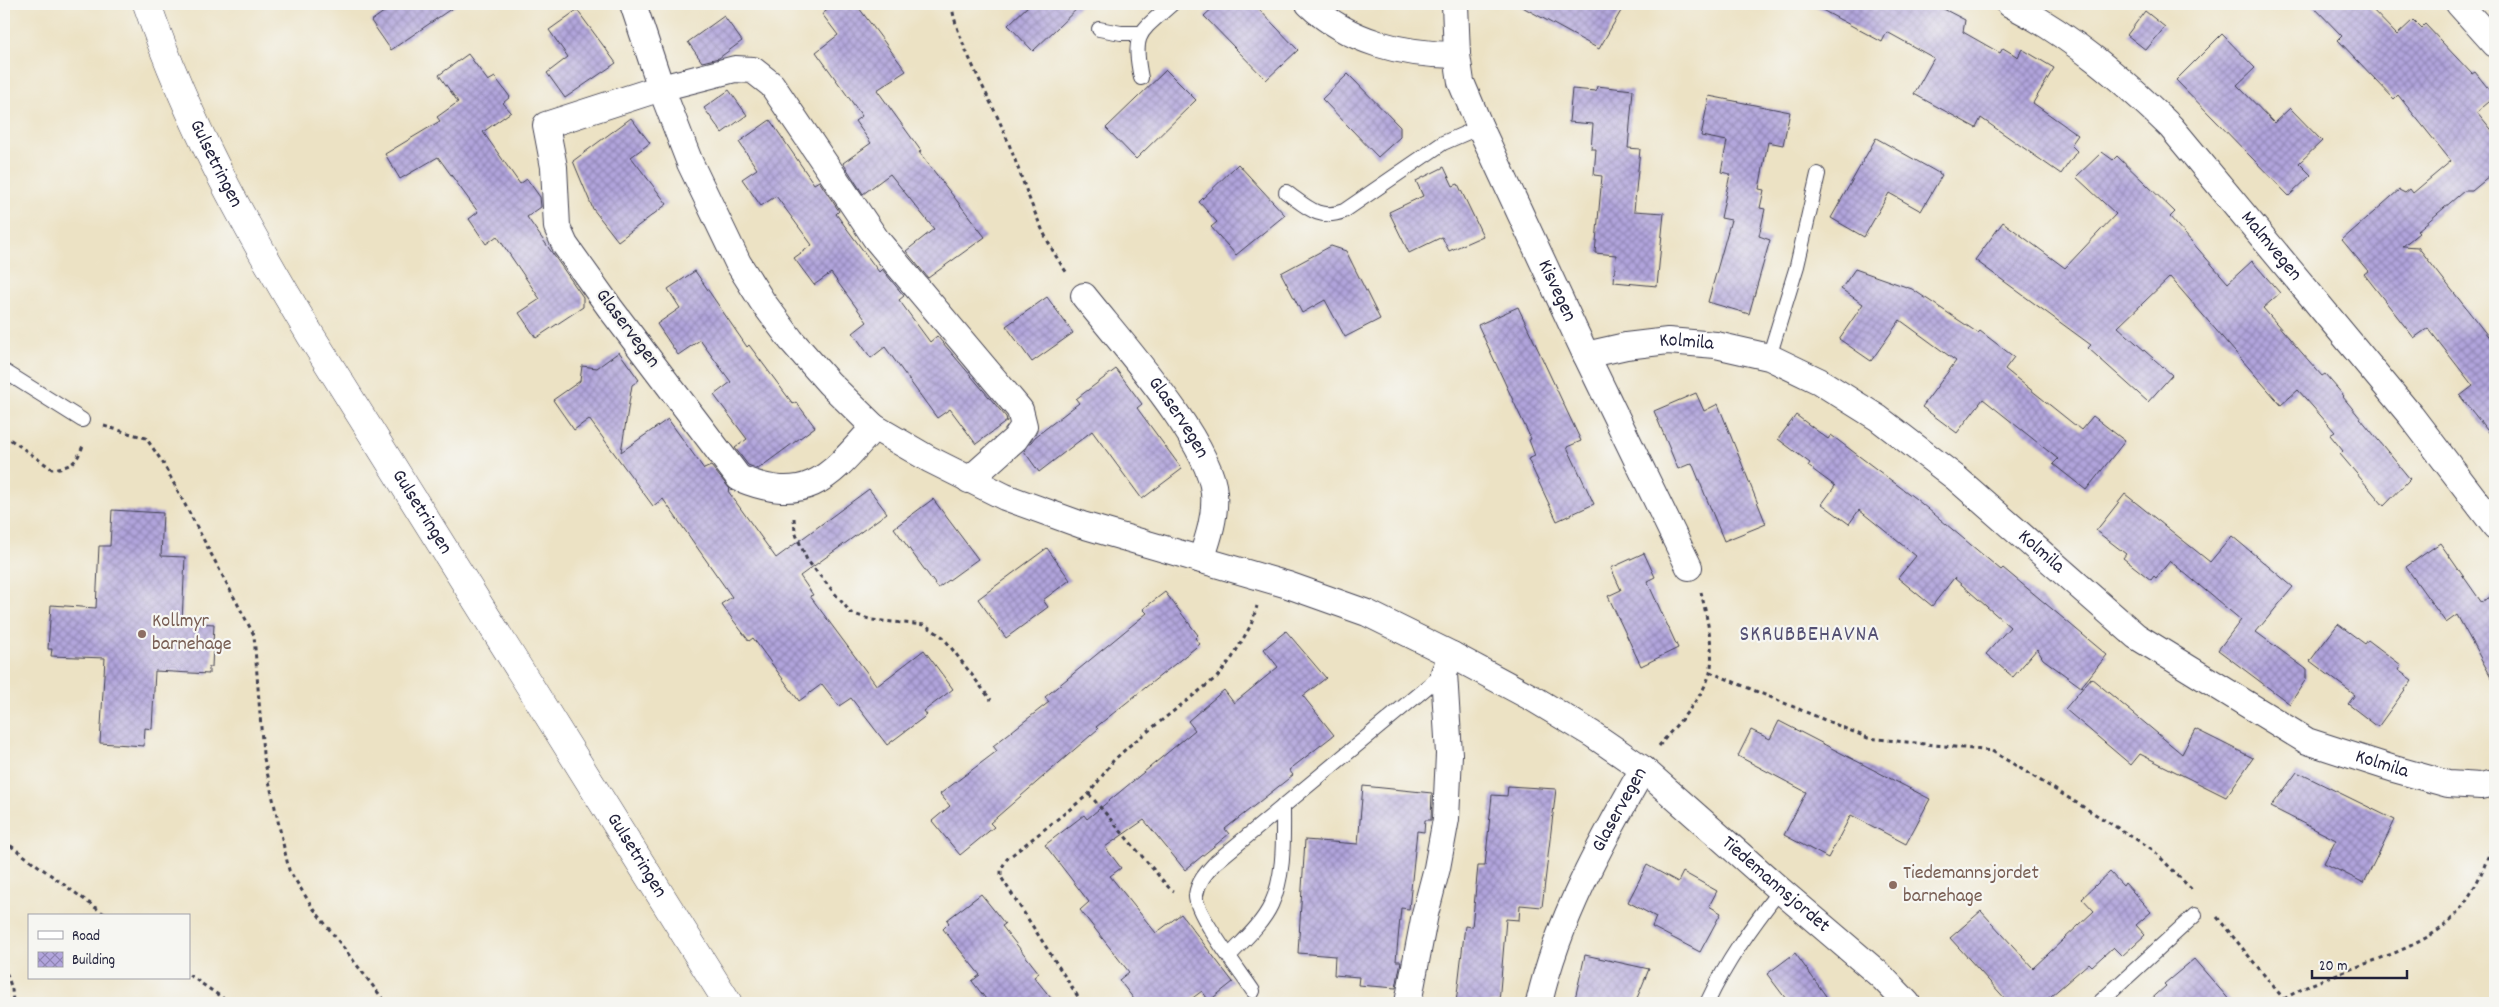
<svg xmlns="http://www.w3.org/2000/svg" width="2499" height="1007" font-family="Dekko,sans-serif">
  <style>
    .building { fill: url(#building-cross-hatch) }
    .lines { fill: none; stroke-linecap: round; stroke-linejoin: round }
    .lane-casing { stroke: #403f50; stroke-width: 16 }
    .street-casing { stroke: #403f50; stroke-width: 28 }
    .secondary-casing { stroke: #403f50; stroke-width: 29 }
    .path { stroke: #403f50; stroke-width: 3; stroke-dasharray: 4 4; stroke-linecap: butt }
    .lane { stroke: #fff; stroke-width: 14 }
    .street { stroke: #fff; stroke-width: 26 }
    .secondary { stroke: #fff; stroke-width: 28 }
    .education-dot { fill: #8d6e63; stroke: #f6f6f2; stroke-width: 2 }
    .labels { text-anchor: middle; dominant-baseline: central; stroke-width: 4.5; stroke-linejoin: round; paint-order: stroke }
    .street-label { font-size: 20px; fill: #22223b; stroke: #f6f6f2 }
    .education-label { font-size: 20px; fill: #785e54; stroke: #f6f6f2; text-anchor: start }
    .quarter-label { font-size: 22px; letter-spacing: 1px; fill: #545073; stroke: #f6f6f2 }
  </style>
  <defs>
    <pattern id="building-cross-hatch" width="8" height="8" patternUnits="userSpaceOnUse" patternTransform="scale(1.25)"><rect width="8" height="8" fill="#b1a4dc"/><path d="M0 0l8 8M0 8l8-8" fill="none" stroke="#9085b4"/></pattern>
  </defs>
  <rect width="100%" height="100%" fill="#f6f6f2"/>
  <filter id="ink" filterUnits="userSpaceOnUse"><feTurbulence type="fractalNoise" baseFrequency=".02" numOctaves="2"/><feDisplacementMap in="SourceGraphic" scale="10" xChannelSelector="R" yChannelSelector="G"/><feConvolveMatrix kernelMatrix="1 2 1 2 8 2 1 2 1" color-interpolation-filters="sRGB"/></filter>
  <filter id="wash" filterUnits="userSpaceOnUse"><feTurbulence type="fractalNoise" baseFrequency=".0096" numOctaves="4" result="noise"/><feDisplacementMap in="SourceGraphic" scale="20" xChannelSelector="R" yChannelSelector="G"/><feGaussianBlur stdDeviation="1.12" result="paint"/><feColorMatrix in="noise" values="0 0 0 0 0 0 0 0 0 0 0 0 0 0 0 0 0 1.4 0 .05"/><feComposite in="paint" operator="in"/></filter>
  <g filter="url(#wash)">
    <rect width="100%" height="100%" fill="#ece2c4"/>
    <g id="blocks">
      <g class="building">
        <polygon points="395,4 458,4 391,50 371,21"/>
        <polygon points="836,4 856,4 906,71 877,90 921,151 919,152 985,237 928,278 906,251 934,229 890,174 863,194 843,163 871,143 855,121 862,116 816,52 838,35 822,14"/>
        <polygon points="1030,4 1082,4 1033,51 1008,25"/>
        <polygon points="1217,4 1254,4 1298,50 1266,80 1204,16"/>
        <polygon points="1517,4 1625,4 1599,49"/>
        <polygon points="1811,4 1934,4 1965,20 1963,32 2000,53 2003,48 2018,57 2022,49 2054,68 2033,103 2078,135 2071,145 2077,151 2061,174 1981,118 1976,128 1914,94 1934,58 1887,32 1882,42"/>
        <polygon points="2311,4 2367,4 2397,35 2413,20 2421,28 2425,24 2472,74 2475,72 2495,97 2477,112 2495,134 2495,172 2472,191 2464,191 2417,231 2419,233 2403,246 2418,247 2495,345 2495,440 2460,396 2473,386 2428,328 2414,338 2364,274 2368,271 2342,240 2399,190 2405,193 2410,189 2413,193 2451,161 2398,95 2394,99 2338,40 2342,36"/>
        <polygon points="577,10 616,63 565,98 547,73 568,57 549,30"/>
        <polygon points="2145,11 2165,27 2146,50 2127,35"/>
        <polygon points="724,16 742,41 719,58 702,62 688,42"/>
        <polygon points="2222,34 2255,68 2237,85 2274,123 2290,108 2322,141 2299,163 2311,175 2289,196 2176,80"/>
        <polygon points="468,54 488,81 495,77 510,97 503,103 511,112 483,132 520,184 527,179 540,197 541,207 527,217 583,297 583,307 536,338 519,313 540,299 497,236 486,244 469,219 478,212 438,157 400,179 385,154 440,121 437,117 458,102 439,75"/>
        <polygon points="1166,70 1196,100 1136,159 1106,128"/>
        <polygon points="1348,74 1400,127 1400,137 1378,157 1322,99"/>
        <polygon points="1597,86 1633,90 1628,148 1640,149 1634,211 1664,213 1657,286 1614,282 1616,255 1595,253 1602,176 1594,175 1596,149 1591,149 1593,124 1569,122 1572,89 1596,91"/>
        <polygon points="729,90 747,115 722,133 704,108"/>
        <polygon points="1709,96 1790,112 1783,145 1768,142 1759,189 1764,190 1760,208 1765,209 1759,236 1770,240 1749,314 1708,302 1731,220 1721,218 1730,174 1721,172 1727,141 1701,136"/>
        <polygon points="631,118 650,143 631,157 667,204 618,241 593,209 573,161"/>
        <polygon points="770,120 814,184 819,181 839,211 836,214 879,272 882,269 904,296 899,300 930,342 937,336 1006,417 1007,421 976,444 950,409 937,418 885,347 871,358 853,333 867,322 831,273 814,285 794,258 812,245 776,196 761,206 742,179 757,169 739,142"/>
        <polygon points="1876,138 1942,175 1921,211 1889,193 1864,237 1831,218"/>
        <polygon points="2102,152 2113,160 2117,156 2175,212 2170,217 2228,283 2252,261 2280,293 2263,308 2322,376 2325,374 2344,396 2343,397 2410,479 2384,506 2340,454 2343,451 2330,435 2335,432 2298,390 2281,405 2170,277 2118,327 2172,375 2148,402 2088,348 2091,345 1975,260 2003,222 2065,268 2116,214 2076,177"/>
        <polygon points="1238,164 1285,215 1236,255 1211,227 1217,222 1199,202"/>
        <polygon points="1444,167 1453,186 1458,184 1483,236 1449,251 1442,237 1409,253 1389,212 1423,196 1416,181"/>
        <polygon points="1331,246 1346,251 1380,319 1345,337 1325,300 1302,313 1281,273"/>
        <polygon points="1855,269 1912,289 1978,333 1980,331 2014,357 2005,369 2081,430 2093,416 2125,441 2086,490 2053,464 2058,459 1983,399 1957,433 1922,407 1956,361 1900,320 1871,361 1839,339 1863,304 1841,289"/>
        <polygon points="695,271 747,347 749,345 793,404 796,402 815,427 758,469 748,465 735,448 747,439 714,395 731,382 700,340 678,355 657,324 680,308 668,289"/>
        <polygon points="1047,297 1073,333 1032,362 1006,326"/>
        <polygon points="1518,307 1581,441 1567,447 1594,504 1557,521 1528,459 1535,456 1529,440 1531,439 1478,325"/>
        <polygon points="619,352 639,380 632,385 621,452 668,419 704,469 711,466 730,489 728,491 776,558 869,489 887,513 800,576 813,595 810,596 877,686 924,650 953,689 924,711 927,715 887,745 851,698 839,706 822,684 799,701 753,638 749,641 721,604 732,597 663,499 653,506 589,419 574,430 553,400 580,381 582,366 597,368"/>
        <polygon points="1116,369 1142,404 1137,408 1182,469 1142,499 1092,431 1039,472 1024,451 1035,437 1079,403 1076,399"/>
        <polygon points="1696,393 1704,411 1718,404 1766,524 1724,541 1692,463 1678,469 1654,411"/>
        <polygon points="1796,415 1828,439 1831,435 1916,499 2001,570 2003,568 2107,655 2081,687 2043,659 2037,649 2013,677 1986,654 2010,627 1954,578 1932,606 1898,578 1916,556 1859,510 1849,524 1822,504 1835,486 1808,466 1810,463 1778,439"/>
        <polygon points="2125,494 2210,562 2232,536 2293,587 2256,632 2306,669 2306,679 2290,704 2218,650 2241,620 2170,561 2156,578 2154,576 2151,580 2123,558 2126,554 2096,531"/>
        <polygon points="933,499 978,559 938,588 894,528"/>
        <polygon points="112,510 163,513 161,556 185,557 182,622 214,624 212,667 209,667 209,674 155,671 152,729 145,728 144,746 100,743 105,658 51,656 52,649 48,649 51,605 96,608 99,546 110,546"/>
        <polygon points="2440,543 2482,603 2495,593 2495,684 2457,615 2446,623 2406,567"/>
        <polygon points="1047,548 1070,580 1043,600 1048,607 1006,638 978,599"/>
        <polygon points="1644,553 1655,577 1647,581 1678,648 1641,666 1608,596 1621,590 1611,568"/>
        <polygon points="1165,592 1198,635 1195,638 1200,644 1096,727 1098,729 990,823 994,827 960,855 932,821 950,806 940,794 997,751 993,746 1049,702 1045,697 1147,613 1143,609"/>
        <polygon points="2338,624 2365,644 2368,640 2401,665 2398,670 2412,680 2378,727 2348,704 2355,695 2310,661"/>
        <polygon points="1286,631 1326,678 1303,696 1334,735 1289,770 1293,775 1225,829 1229,834 1185,870 1144,820 1105,847 1121,868 1110,876 1156,933 1181,914 1233,982 1209,1001 1202,991 1186,1003 1137,1003 1119,980 1129,972 1080,910 1089,902 1045,845 1084,815 1087,819 1195,730 1188,721 1224,690 1234,703 1278,667 1264,649"/>
        <polygon points="2091,678 2182,754 2195,729 2253,758 2226,797 2140,754 2131,765 2065,709"/>
        <polygon points="1779,721 1930,799 1906,844 1851,815 1828,858 1784,835 1806,792 1738,756 1751,730 1770,739"/>
        <polygon points="2297,772 2395,820 2364,883 2324,863 2336,840 2271,807"/>
        <polygon points="1363,786 1432,793 1431,820 1425,820 1424,832 1417,831 1409,909 1401,908 1396,961 1401,961 1396,988 1358,985 1359,977 1334,975 1335,956 1298,953 1305,840 1358,844"/>
        <polygon points="1508,786 1556,789 1542,907 1520,905 1519,920 1506,919 1499,1003 1456,1003 1465,926 1472,927 1478,866 1485,866 1492,795 1507,796"/>
        <polygon points="1647,865 1678,882 1683,872 1717,891 1709,906 1721,913 1700,952 1652,927 1656,917 1628,902"/>
        <polygon points="2110,872 2123,886 2125,883 2151,912 2136,925 2145,935 2122,956 2113,947 2092,966 2089,963 2043,1003 2009,1003 1950,938 1981,911 2033,968 2094,911 2082,898"/>
        <polygon points="981,894 1005,924 1002,926 1039,973 1034,977 1055,1003 989,1003 972,981 980,975 943,929 949,923 947,920"/>
        <polygon points="1795,953 1831,1003 1789,1003 1767,974"/>
        <polygon points="1585,955 1649,969 1635,1003 1574,1003"/>
        <polygon points="2194,959 2232,1003 2147,1003 2166,986 2164,984"/>
      </g>
    </g>
  </g>
  <g filter="url(#ink)">
    <use href="#blocks" fill-opacity="0" stroke="#403f50" stroke-width="1"/>
    <g class="lines">
      <g class="lane-casing">
        <g id="lane">
          <polyline points="1099,29 1121,33 1140,33"/>
          <path d="M 1141,78 C 1132,33 1139,33 1172,4"/>
          <path d="M 1286,192 C 1306,206 1318,221 1344,211 L 1443,143 L 1480,127"/>
          <polyline points="1769,357 1797,266 1818,174"/>
          <polyline points="4,371 82,420"/>
          <path d="M 1230,955 C 1244,940 1262,924 1271,905 C 1285,875 1283,839 1283,806"/>
          <path d="M 1253,991 C 1242,974 1193,911 1196,895 C 1198,881 1207,872 1216,862 L 1444,673"/>
          <path d="M 1707,1003 C 1726,962 1752,926 1780,890"/>
          <polyline points="2099,1003 2195,915"/>
        </g>
      </g>
      <g class="street-casing">
        <g id="street">
          <path id="s1" d="M 633,4 L 661,88 L 690,163 L 738,263 L 762,301 L 791,340 L 829,383 L 874,427 L 929,459 L 1005,497 L 1082,525 L 1288,585 L 1367,613 L 1452,655 L 1534,699 L 1592,734 L 1643,769 L 1780,890 L 1881,976 L 1907,1003"/>
          <path d="M 1309,4 C 1348,42 1404,55 1457,55"/>
          <path id="s2" d="M 1455,4 L 1457,55 L 1461,82 L 1480,127 L 1586,355 L 1689,567"/>
          <path id="s3" d="M 2010,4 C 2072,36 2122,79 2171,127 L 2411,416 L 2495,526"/>
          <polyline points="2459,4 2495,44"/>
          <path id="s4" d="M 1084,296 C 1117,338 1211,442 1214,493 C 1216,516 1208,539 1201,560"/>
          <path id="s5" d="M 1586,355 L 1626,346 L 1668,341 L 1716,345 L 1769,357 L 1819,381 L 1878,418 L 1956,478 L 2136,636 L 2307,741 L 2394,769 L 2448,784 L 2481,786 L 2495,783"/>
          <path d="M 874,427 C 831,475 809,507 739,478 L 610,308 L 565,245 L 557,227 L 554,167 L 546,125 L 661,88 L 735,69 L 753,70 L 772,85 L 876,239 L 1020,410 L 1024,426 L 1015,439 L 969,480"/>
          <polyline points="1408,1003 1425,914 1437,868 1446,819 1449,754 1444,673 1452,655"/>
          <path id="s6" d="M 1539,1003 C 1558,919 1601,843 1643,769"/>
        </g>
      </g>
      <g class="secondary-casing">
        <g id="secondary">
          <path id="s7" d="M 147,4 C 189,126 245,226 311,336 L 728,1003"/>
        </g>
      </g>
      <g class="path">
        <path d="M 952,4 C 953,33 989,97 1002,127 C 1023,176 1036,230 1067,273"/>
        <polyline points="104,426 146,438 163,463 254,635 263,754 289,870 313,908 386,1003"/>
        <path d="M 4,435 L 52,469 C 74,466 76,463 84,443"/>
        <polyline points="794,518 795,532 807,560 851,613 872,620 925,625 943,637 991,700"/>
        <polyline points="1710,672 1868,738 1992,751 2152,849 2194,892"/>
        <path d="M 1659,746 C 1676,724 1702,700 1710,673 C 1715,652 1706,613 1701,592"/>
        <polyline points="1089,794 1170,889 1174,891"/>
        <polyline points="4,841 107,916"/>
        <polyline points="2217,917 2287,1003"/>
        <polyline points="4,966 12,989 13,1003"/>
        <polyline points="189,975 230,1003"/>
        <path d="M 2284,999 C 2331,970 2388,962 2434,933 C 2457,919 2474,891 2484,867 C 2488,856 2493,846 2495,834"/>
        <polyline points="1082,1003 1001,877 1001,869 1007,859 1089,794 1113,761 1129,746 1217,677 1232,658 1251,625 1257,606"/>
      </g>
      <use href="#lane" class="lane"/>
      <use href="#street" class="street"/>
      <use href="#secondary" class="secondary"/>
    </g>
  </g>
  <g class="education-dot">
    <circle cx="142" cy="634" r="5"/>
    <circle cx="1893" cy="885" r="5"/>
  </g>
  <g class="labels">
    <g class="street-label">
      <text stroke="none"><textPath href="#s7" startOffset="174">Gulsetringen</textPath></text>
      <text stroke="none"><textPath href="#s3" startOffset="359">Malmvegen</textPath></text>
      <text stroke="none"><textPath href="#s2" startOffset="308">Kisvegen</textPath></text>
      <text transform="translate(627 329) rotate(53)">Glaservegen</text>
      <text stroke="none"><textPath href="#s5" startOffset="102">Kolmila</textPath></text>
      <text stroke="none"><textPath href="#s4" startOffset="154">Glaservegen</textPath></text>
      <text stroke="none"><textPath href="#s7" startOffset="579">Gulsetringen</textPath></text>
      <text stroke="none"><textPath href="#s5" startOffset="522">Kolmila</textPath></text>
      <text stroke="none"><textPath href="#s5" startOffset="928">Kolmila</textPath></text>
      <text stroke="none"><textPath href="#s6" startOffset="210">Glaservegen</textPath></text>
      <text stroke="none"><textPath href="#s7" startOffset="984">Gulsetringen</textPath></text>
      <text stroke="none"><textPath href="#s1" startOffset="1516">Tiedemannsjordet</textPath></text>
    </g>
    <g class="education-label">
      <text x="152" y="622">Kollmyr<tspan x="152" dy="23">barnehage</tspan></text>
      <text x="1903" y="874">Tiedemannsjordet<tspan x="1903" dy="23">barnehage</tspan></text>
    </g>
    <g class="quarter-label">
      <text x="1810" y="635">SKRUBBEHAVNA</text>
    </g>
  </g>
  <rect width="2499" height="1007" fill="none" stroke="#f6f6f2" stroke-width="20"/>
  <rect x="28" y="914" width="162" height="65" fill="#f6f6f2" stroke="#a1a1a9"/>
  <rect x="38" y="931" width="25" height="8" fill="#ffffff" stroke="#a1a1a9"/>
  <text x="72" y="940" font-size="15" fill="#22223b">Road</text>
  <rect x="38" y="952" width="25" height="15" fill="url(#building-cross-hatch)" stroke="#a1a1a9"/>
  <text x="72" y="964" font-size="15" fill="#22223b">Building</text>
  <path d="M2312 970v8h95v-8" fill="none" stroke="#22223b" stroke-width="2.5"/>
  <text x="2319" y="970" font-size="15" fill="#22223b" stroke="#f6f6f2" stroke-width="4" paint-order="stroke">20 m</text>
</svg>
